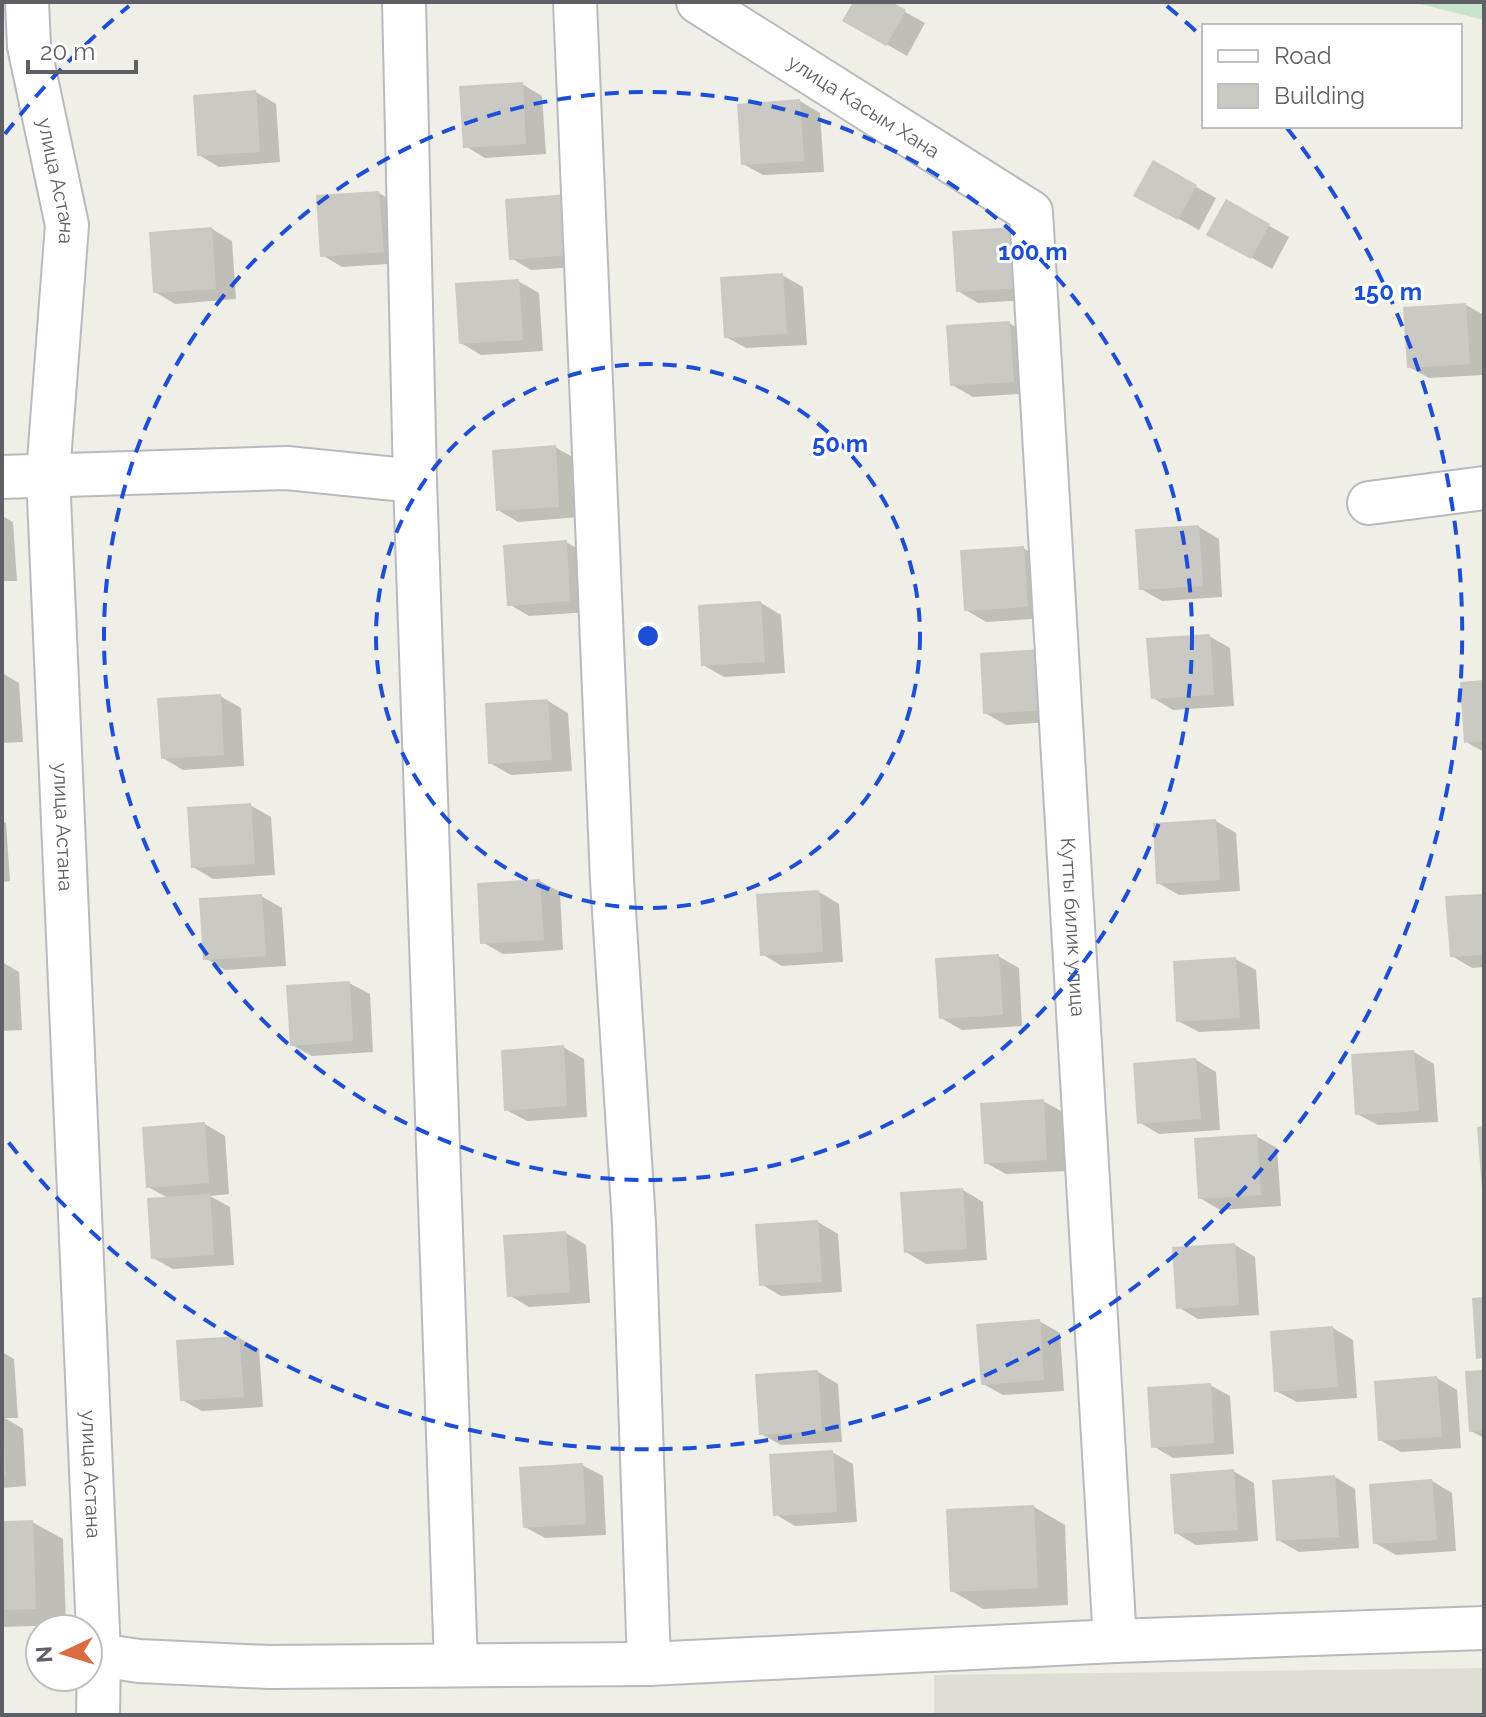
<svg xmlns="http://www.w3.org/2000/svg" width="1486" height="1717" font-family="Raleway,sans-serif">
  <style>
    .education { fill: #dfded5 }
    .green { fill: #c6e4cc }
    .shadow { fill: #0003 }
    .building { fill: #cbc9c4 }
    .lines { fill: none; stroke-linecap: round; stroke-linejoin: round }
    .street-casing { stroke: #b9babf; stroke-width: 46 }
    .street { stroke: #fff; stroke-width: 42 }
    .ring { fill: none; stroke: #1d4ed8; stroke-width: 4; stroke-dasharray: 14 10 }
    .labels { text-anchor: middle; dominant-baseline: central; stroke-width: 6; stroke-linejoin: round; paint-order: stroke }
    .street-label { font-size: 20px; fill: #5e6066; stroke: #fff }
    .centre { fill: #1d4ed8; stroke: #fff; stroke-width: 4 }
    .ring-label { font-size: 24px; text-anchor: middle; font-weight: bold; fill: #1d4ed8; stroke: #fff; stroke-width: 6; stroke-linejoin: round; paint-order: stroke }
  </style>
  <rect width="100%" height="100%" fill="#efefe7"/>
  <polygon class="education" points="1484,1668 1484,1715 934,1715 934,1675"/>
  <polygon class="green" points="1412,2 1484,2 1484,20"/>
  <g class="shadow">
    <polygon points="855,2 887,2 925,23 907,56 845,20"/>
    <polygon points="522,84 542,96 546,154 485,158 465,146"/>
    <polygon points="256,92 276,104 280,162 219,167 199,155"/>
    <polygon points="800,101 820,113 824,172 763,175 743,164"/>
    <polygon points="1154,163 1216,198 1199,230 1136,195"/>
    <polygon points="379,193 399,205 403,263 342,267 322,255"/>
    <polygon points="507,200 592,266 531,270 511,258"/>
    <polygon points="1227,202 1289,237 1272,269 1209,234"/>
    <polygon points="212,229 232,241 236,299 175,304 155,292"/>
    <polygon points="954,233 1039,299 978,303 958,291"/>
    <polygon points="782,275 803,287 807,345 746,348 726,337"/>
    <polygon points="518,281 539,293 543,351 481,355 461,343"/>
    <polygon points="1466,305 1484,315 1484,375 1429,378 1409,367"/>
    <polygon points="1009,323 1030,335 1034,393 973,397 952,385"/>
    <polygon points="555,447 576,459 579,517 518,522 498,510"/>
    <polygon points="2,516 13,522 17,581 2,581"/>
    <polygon points="1199,527 1219,539 1222,597 1162,601 1141,589"/>
    <polygon points="566,542 587,554 590,612 529,616 509,604"/>
    <polygon points="1023,548 1044,560 1048,618 986,622 966,610"/>
    <polygon points="761,603 781,615 785,673 724,677 703,665"/>
    <polygon points="1209,636 1230,648 1234,706 1173,710 1153,698"/>
    <polygon points="1043,651 1067,721 1006,725 985,713"/>
    <polygon points="2,673 19,683 23,742 2,743"/>
    <polygon points="1484,682 1484,752 1466,742"/>
    <polygon points="220,696 241,708 244,766 183,770 163,758"/>
    <polygon points="548,701 568,713 572,771 511,775 490,763"/>
    <polygon points="250,805 271,817 275,875 213,879 193,867"/>
    <polygon points="2,821 6,823 10,881 2,882"/>
    <polygon points="1216,821 1236,833 1240,891 1179,895 1158,883"/>
    <polygon points="540,881 560,892 563,950 503,954 482,942"/>
    <polygon points="819,892 839,904 843,962 782,966 762,954"/>
    <polygon points="261,896 282,908 286,966 225,970 205,958"/>
    <polygon points="1484,896 1484,967 1472,968 1452,956"/>
    <polygon points="998,956 1019,968 1022,1026 962,1030 941,1018"/>
    <polygon points="1235,959 1256,970 1260,1029 1199,1032 1178,1021"/>
    <polygon points="2,962 19,972 22,1030 2,1031"/>
    <polygon points="349,983 370,994 373,1052 312,1056 292,1045"/>
    <polygon points="563,1047 584,1059 587,1117 527,1121 506,1110"/>
    <polygon points="1414,1052 1434,1064 1438,1122 1378,1125 1357,1114"/>
    <polygon points="1196,1060 1216,1072 1220,1130 1159,1134 1139,1122"/>
    <polygon points="1043,1101 1063,1112 1067,1171 1006,1174 986,1163"/>
    <polygon points="205,1124 225,1136 229,1194 210,1196 230,1207 234,1265 173,1269 153,1258 168,1198 148,1187"/>
    <polygon points="1256,1136 1277,1148 1281,1206 1220,1210 1200,1198"/>
    <polygon points="963,1190 983,1202 987,1260 926,1264 906,1252"/>
    <polygon points="818,1222 838,1234 842,1292 781,1296 761,1284"/>
    <polygon points="566,1233 586,1245 590,1303 529,1307 509,1295"/>
    <polygon points="1235,1245 1255,1257 1259,1315 1198,1319 1178,1307"/>
    <polygon points="1039,1321 1060,1333 1064,1391 1003,1395 983,1384"/>
    <polygon points="1333,1328 1353,1340 1357,1398 1297,1402 1276,1391"/>
    <polygon points="239,1338 259,1349 263,1407 202,1411 182,1400"/>
    <polygon points="2,1352 14,1359 18,1418 5,1418 23,1429 26,1486 2,1488"/>
    <polygon points="818,1372 838,1384 842,1442 781,1445 761,1434"/>
    <polygon points="1484,1372 1484,1438 1471,1431"/>
    <polygon points="1437,1378 1457,1390 1461,1448 1401,1452 1380,1440"/>
    <polygon points="1210,1385 1230,1396 1234,1454 1173,1458 1153,1446"/>
    <polygon points="832,1452 853,1464 857,1522 795,1526 775,1514"/>
    <polygon points="582,1465 603,1476 606,1535 545,1538 525,1527"/>
    <polygon points="1233,1471 1254,1483 1258,1541 1196,1545 1176,1533"/>
    <polygon points="1335,1477 1355,1489 1359,1548 1299,1552 1278,1540"/>
    <polygon points="1432,1481 1452,1493 1456,1551 1396,1555 1375,1543"/>
    <polygon points="1034,1507 1065,1525 1068,1605 983,1609 952,1591"/>
    <polygon points="32,1522 63,1539 66,1625 2,1627 2,1523"/>
  </g>
  <g class="building">
    <polygon points="853,2 892,2 906,10 886,46 842,21"/>
    <polygon points="523,82 526,144 463,148 459,86"/>
    <polygon points="256,90 260,152 197,156 193,95"/>
    <polygon points="800,99 804,161 741,165 737,104"/>
    <polygon points="1153,160 1197,185 1178,220 1133,196"/>
    <polygon points="379,191 384,252 320,257 316,195"/>
    <polygon points="568,194 572,255 509,260 505,199"/>
    <polygon points="1226,199 1270,224 1251,259 1206,235"/>
    <polygon points="212,227 216,289 153,293 149,232"/>
    <polygon points="1015,227 1020,288 956,292 952,231"/>
    <polygon points="783,273 787,334 724,338 720,277"/>
    <polygon points="519,279 523,340 459,344 455,283"/>
    <polygon points="1466,303 1470,364 1407,368 1403,307"/>
    <polygon points="1010,321 1014,382 950,386 946,325"/>
    <polygon points="556,445 559,507 496,511 492,450"/>
    <polygon points="1199,525 1203,586 1139,590 1135,529"/>
    <polygon points="567,540 570,601 507,606 503,545"/>
    <polygon points="1024,546 1028,607 964,611 960,550"/>
    <polygon points="761,601 765,662 701,666 698,605"/>
    <polygon points="1210,634 1214,695 1151,699 1146,638"/>
    <polygon points="1043,649 1047,710 983,714 980,653"/>
    <polygon points="1484,680 1484,741 1464,743 1460,682"/>
    <polygon points="221,694 224,755 161,759 157,698"/>
    <polygon points="548,699 552,760 488,764 485,703"/>
    <polygon points="251,803 255,864 191,868 187,807"/>
    <polygon points="1216,819 1220,880 1156,884 1153,823"/>
    <polygon points="540,879 544,940 480,944 477,883"/>
    <polygon points="819,890 823,952 760,956 756,894"/>
    <polygon points="262,894 266,956 203,960 199,898"/>
    <polygon points="1484,894 1484,955 1450,957 1445,896"/>
    <polygon points="999,954 1003,1015 939,1019 935,958"/>
    <polygon points="1236,957 1240,1018 1176,1022 1173,961"/>
    <polygon points="350,981 353,1041 290,1046 286,985"/>
    <polygon points="564,1045 567,1106 504,1111 501,1050"/>
    <polygon points="1414,1050 1419,1111 1355,1115 1351,1054"/>
    <polygon points="1196,1058 1201,1119 1137,1124 1133,1063"/>
    <polygon points="1044,1099 1047,1160 984,1164 980,1103"/>
    <polygon points="205,1122 209,1183 146,1188 142,1127"/>
    <polygon points="1484,1126 1484,1189 1482,1189 1477,1127"/>
    <polygon points="1257,1134 1261,1195 1198,1199 1194,1138"/>
    <polygon points="963,1188 967,1249 904,1253 900,1192"/>
    <polygon points="210,1194 214,1255 151,1259 147,1198"/>
    <polygon points="818,1220 822,1282 759,1286 755,1224"/>
    <polygon points="566,1231 570,1292 507,1297 503,1235"/>
    <polygon points="1235,1243 1239,1305 1176,1309 1172,1247"/>
    <polygon points="1484,1297 1484,1358 1476,1359 1472,1298"/>
    <polygon points="1040,1319 1044,1380 981,1385 976,1324"/>
    <polygon points="1333,1326 1338,1387 1274,1392 1270,1331"/>
    <polygon points="239,1336 244,1397 180,1401 176,1340"/>
    <polygon points="818,1370 822,1431 759,1435 755,1374"/>
    <polygon points="1484,1370 1484,1431 1469,1432 1465,1371"/>
    <polygon points="1437,1376 1442,1437 1378,1441 1374,1381"/>
    <polygon points="1211,1383 1214,1443 1151,1448 1147,1387"/>
    <polygon points="4,1441 6,1476 2,1476 2,1442"/>
    <polygon points="833,1450 837,1512 773,1516 769,1454"/>
    <polygon points="583,1463 586,1524 523,1528 519,1467"/>
    <polygon points="1234,1469 1238,1530 1174,1534 1170,1474"/>
    <polygon points="1335,1475 1339,1537 1276,1541 1272,1480"/>
    <polygon points="1432,1479 1437,1540 1373,1544 1369,1484"/>
    <polygon points="1034,1505 1038,1588 950,1592 946,1509"/>
    <polygon points="33,1520 36,1609 2,1610 2,1521"/>
  </g>
  <g class="lines">
    <g class="street-casing">
      <g id="street">
        <path id="s1" d="M 27,2 L 29,46 L 67,225 L 48,474 L 99,1655 L 98,1715"/>
        <polyline points="404,2 415,481 456,1665"/>
        <polyline points="575,2 612,880 634,1223 649,1664 1115,1641 1484,1628"/>
        <path id="s2" d="M 698,2 L 1031,212 L 1115,1641"/>
        <polyline points="2,477 287,468 415,481"/>
        <polyline points="1369,503 1484,488"/>
        <polyline points="99,1655 139,1661 269,1667 649,1664"/>
      </g>
    </g>
    <use href="#street" class="street"/>
  </g>
  <g class="ring">
    <circle cx="648" cy="636" r="272"/>
    <circle cx="648" cy="636" r="544"/>
    <path d="M5 134A816 816 0 0 1 129 6M1167 6A816 816 0 0 1 1199 34M1287 128A816 816 0 1 1 5 1138"/>
  </g>
  <g class="labels">
    <g class="street-label">
      <text stroke="none"><textPath href="#s2" startOffset="196">улица Касым Хана</textPath></text>
      <text stroke="none"><textPath href="#s1" startOffset="182">улица Астана</textPath></text>
      <text stroke="none"><textPath href="#s1" startOffset="830">улица Астана</textPath></text>
      <text stroke="none"><textPath href="#s2" startOffset="1110">Кутты билик улица</textPath></text>
      <text stroke="none"><textPath href="#s1" startOffset="1478">улица Астана</textPath></text>
    </g>
  </g>
  <circle cx="648" cy="636" r="12" class="centre"/>
  <g class="ring-label">
    <text x="1033" y="260">100 m</text>
    <text x="1388" y="300">150 m</text>
    <text x="840" y="452">50 m</text>
  </g>
  <rect width="1486" height="1717" fill="none" stroke="#5e6066" stroke-width="8"/>
  <rect x="1202" y="24" width="260" height="104" fill="#ffffff" stroke="#bfbfc2" stroke-width="2"/>
  <rect x="1218" y="50" width="40" height="12" fill="#ffffff" stroke="#bfbfc2" stroke-width="2"/>
  <text x="1274" y="64" font-size="24" fill="#5e6066">Road</text>
  <rect x="1218" y="84" width="40" height="24" fill="#cbc9c4" stroke="#bfbfc2" stroke-width="2"/>
  <text x="1274" y="104" font-size="24" fill="#5e6066">Building</text>
  <g transform="translate(64 1653) rotate(266)"><circle r="38" fill="#ffffff" stroke="#bfbfc2" stroke-width="2"/>
  <path d="M0-6L14 30L0 20L-14 30Z" fill="#db6b41"/>
  <text y="-12" font-size="22" font-weight="bold" text-anchor="middle" fill="#5e6066">N</text>
  </g>
  <path d="M28 60v12h108v-12" fill="none" stroke="#5e6066" stroke-width="4"/>
  <text x="40" y="60" font-size="24" fill="#5e6066" stroke="#ffffff" stroke-width="6" paint-order="stroke">20 m</text>
</svg>
